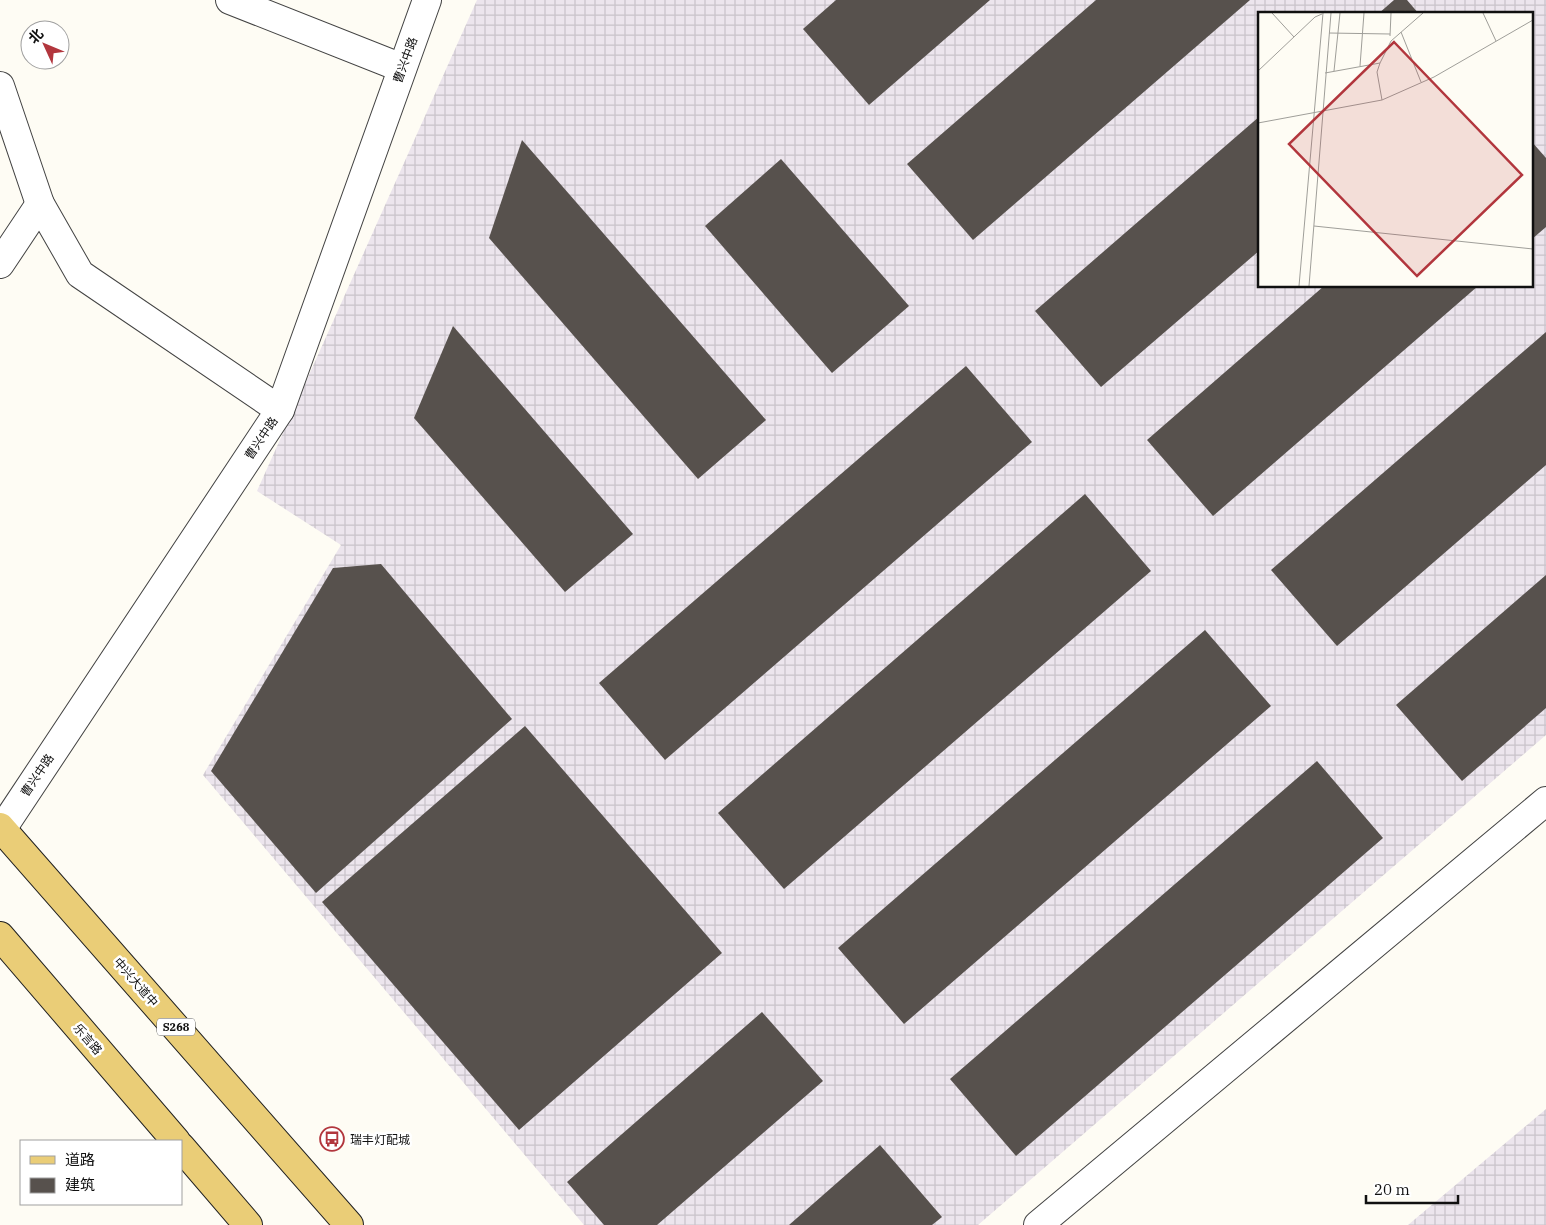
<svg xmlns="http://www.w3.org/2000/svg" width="1546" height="1225" font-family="'IBM Plex Serif','Noto Sans SC',serif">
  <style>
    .industrial { fill: url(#industrial-grid); fill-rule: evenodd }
    .building { fill: #57514d }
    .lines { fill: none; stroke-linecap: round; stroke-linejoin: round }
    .minor-casing { stroke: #434343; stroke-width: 30 }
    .tertiary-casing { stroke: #434343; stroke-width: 30 }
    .primary-casing { stroke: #212121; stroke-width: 30 }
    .minor { stroke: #fff; stroke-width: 28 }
    .tertiary { stroke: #fff; stroke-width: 28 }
    .primary { stroke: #eacd77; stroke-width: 28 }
    .labels { text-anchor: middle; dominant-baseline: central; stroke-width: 5; stroke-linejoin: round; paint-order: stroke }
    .shield { fill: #fff; stroke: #585858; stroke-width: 1 }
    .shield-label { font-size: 11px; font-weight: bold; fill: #101010 }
    .street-label { font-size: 12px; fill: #101010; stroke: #fff }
    .poi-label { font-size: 12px; fill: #101010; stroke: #fff; text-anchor: start }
    .inset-road { fill: none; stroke: #9f9e99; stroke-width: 1 }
    .view { fill: #b2363d; fill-opacity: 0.15; stroke: #b2363d; stroke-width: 2.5 }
    .inset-edge { fill: none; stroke: #101010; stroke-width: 2.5 }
  </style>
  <defs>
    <pattern id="industrial-grid" width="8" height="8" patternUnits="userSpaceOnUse" patternTransform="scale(1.25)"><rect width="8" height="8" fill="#ece5ed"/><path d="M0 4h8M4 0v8" fill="none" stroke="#c9c3ca"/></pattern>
  </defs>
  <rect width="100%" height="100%" fill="#fefcf4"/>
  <g class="industrial">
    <path d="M 477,0 L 1546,0 L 1546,735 L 978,1225 L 584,1225 L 203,775 L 341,545 L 257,491 ZM 1260,14 L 1532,14 L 1532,286 L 1260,286 Z"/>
    <polygon points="1546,1109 1546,1225 1408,1225"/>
  </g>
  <g class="building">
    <polygon points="836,0 990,0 869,105 803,29"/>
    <polygon points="1096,0 1250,0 973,240 907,164"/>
    <polygon points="1394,0 1407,0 1419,14 1378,14"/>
    <polygon points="1260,116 1260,250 1101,387 1035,311"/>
    <polygon points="522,140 766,420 698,479 489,238"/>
    <polygon points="1532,142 1546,158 1546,227 1532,239"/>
    <polygon points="781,159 909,306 832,373 705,226"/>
    <polygon points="1324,286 1478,286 1213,516 1147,440"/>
    <polygon points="453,326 633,534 565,592 414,418"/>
    <polygon points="1546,332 1546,465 1337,646 1271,570"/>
    <polygon points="966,366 1032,442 665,760 599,683"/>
    <polygon points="1085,494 1151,571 784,889 718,813"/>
    <polygon points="381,564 512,719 316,893 211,771 333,568"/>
    <polygon points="1546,575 1546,708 1462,781 1396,705"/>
    <polygon points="1205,630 1271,706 904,1024 838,948"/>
    <polygon points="525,726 722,953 519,1130 322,902"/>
    <polygon points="1317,761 1383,838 1016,1156 950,1079"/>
    <polygon points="762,1012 823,1081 657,1225 604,1225 567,1182"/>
    <polygon points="880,1145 942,1217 932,1225 789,1225"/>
  </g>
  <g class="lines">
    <g class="minor-casing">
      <g id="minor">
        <polyline points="230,0 402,68"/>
        <polyline points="0,86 40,204 80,274 280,410"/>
        <polyline points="0,264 40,204"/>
      </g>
    </g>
    <g class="tertiary-casing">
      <g id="tertiary">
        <polyline points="0,832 280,410 427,0"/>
        <polyline points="1038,1225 1546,801"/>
      </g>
    </g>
    <g class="primary-casing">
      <g id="primary">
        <polyline points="0,827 349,1225"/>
        <polyline points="0,936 176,1141"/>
        <polyline points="181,1147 248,1225"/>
      </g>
    </g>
    <use href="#minor" class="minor"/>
    <use href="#tertiary" class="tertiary"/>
    <use href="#primary" class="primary"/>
  </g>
  <defs>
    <g id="bus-ring" transform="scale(1.25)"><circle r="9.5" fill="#fff" stroke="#b2363d" stroke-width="1.5"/><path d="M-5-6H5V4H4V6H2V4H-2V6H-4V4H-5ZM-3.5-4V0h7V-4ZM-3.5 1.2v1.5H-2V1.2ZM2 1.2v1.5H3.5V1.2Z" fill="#b2363d"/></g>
  </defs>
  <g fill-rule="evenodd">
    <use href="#bus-ring" x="332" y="1139"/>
  </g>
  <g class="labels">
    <rect class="shield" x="157" y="1018.5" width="38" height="17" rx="4"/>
    <g class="shield-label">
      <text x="176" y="1027">S268</text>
    </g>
    <g class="street-label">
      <text transform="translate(405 60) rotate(-70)">曹兴中路</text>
      <text transform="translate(261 438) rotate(-56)">曹兴中路</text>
      <text transform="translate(37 775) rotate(-56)">曹兴中路</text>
      <text transform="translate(136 982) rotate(49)">中兴大道中</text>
      <text transform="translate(88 1039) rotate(49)">乐言路</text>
    </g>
    <g class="poi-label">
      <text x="350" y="1139">瑞丰灯配城</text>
    </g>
  </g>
  <g transform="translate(1258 12)">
    <rect width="275" height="275" fill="#fefcf4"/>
    <path class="inset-road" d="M 14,1 L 36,25M 225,1 L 238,29M 143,20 L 163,70M 71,21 L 132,22M 132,24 L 133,1M 102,54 L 106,1M 0,59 L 57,5 L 64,2M 76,59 L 82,1M 67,61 L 122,51M 124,88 L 119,60 L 122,51 L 133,29 L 165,1M 0,111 L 124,88 L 176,65 L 275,8M 56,214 L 275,237M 41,274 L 65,1M 51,274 L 73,1"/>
    <path class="view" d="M 136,30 L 264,163 L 159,264 L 31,132 Z"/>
    <rect width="275" height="275" class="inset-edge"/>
  </g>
  <rect x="20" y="1140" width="162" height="65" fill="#ffffff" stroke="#9f9f9f"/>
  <rect x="30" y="1156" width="25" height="8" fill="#eacd77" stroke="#9f9f9f"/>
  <text x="65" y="1165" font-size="15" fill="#101010">道路</text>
  <rect x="30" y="1178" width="25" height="15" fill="#57514d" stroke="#9f9f9f"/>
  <text x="65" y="1190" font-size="15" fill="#101010">建筑</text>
  <g transform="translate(45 45) rotate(314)"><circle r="24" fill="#ffffff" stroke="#9f9f9f"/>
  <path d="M0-4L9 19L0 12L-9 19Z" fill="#b2363d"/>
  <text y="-8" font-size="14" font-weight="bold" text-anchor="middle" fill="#101010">北</text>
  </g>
  <path d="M1366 1195v8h92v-8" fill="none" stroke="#101010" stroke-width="2.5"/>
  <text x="1374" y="1195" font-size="15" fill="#101010" stroke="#ffffff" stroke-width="4" paint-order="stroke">20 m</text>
</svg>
